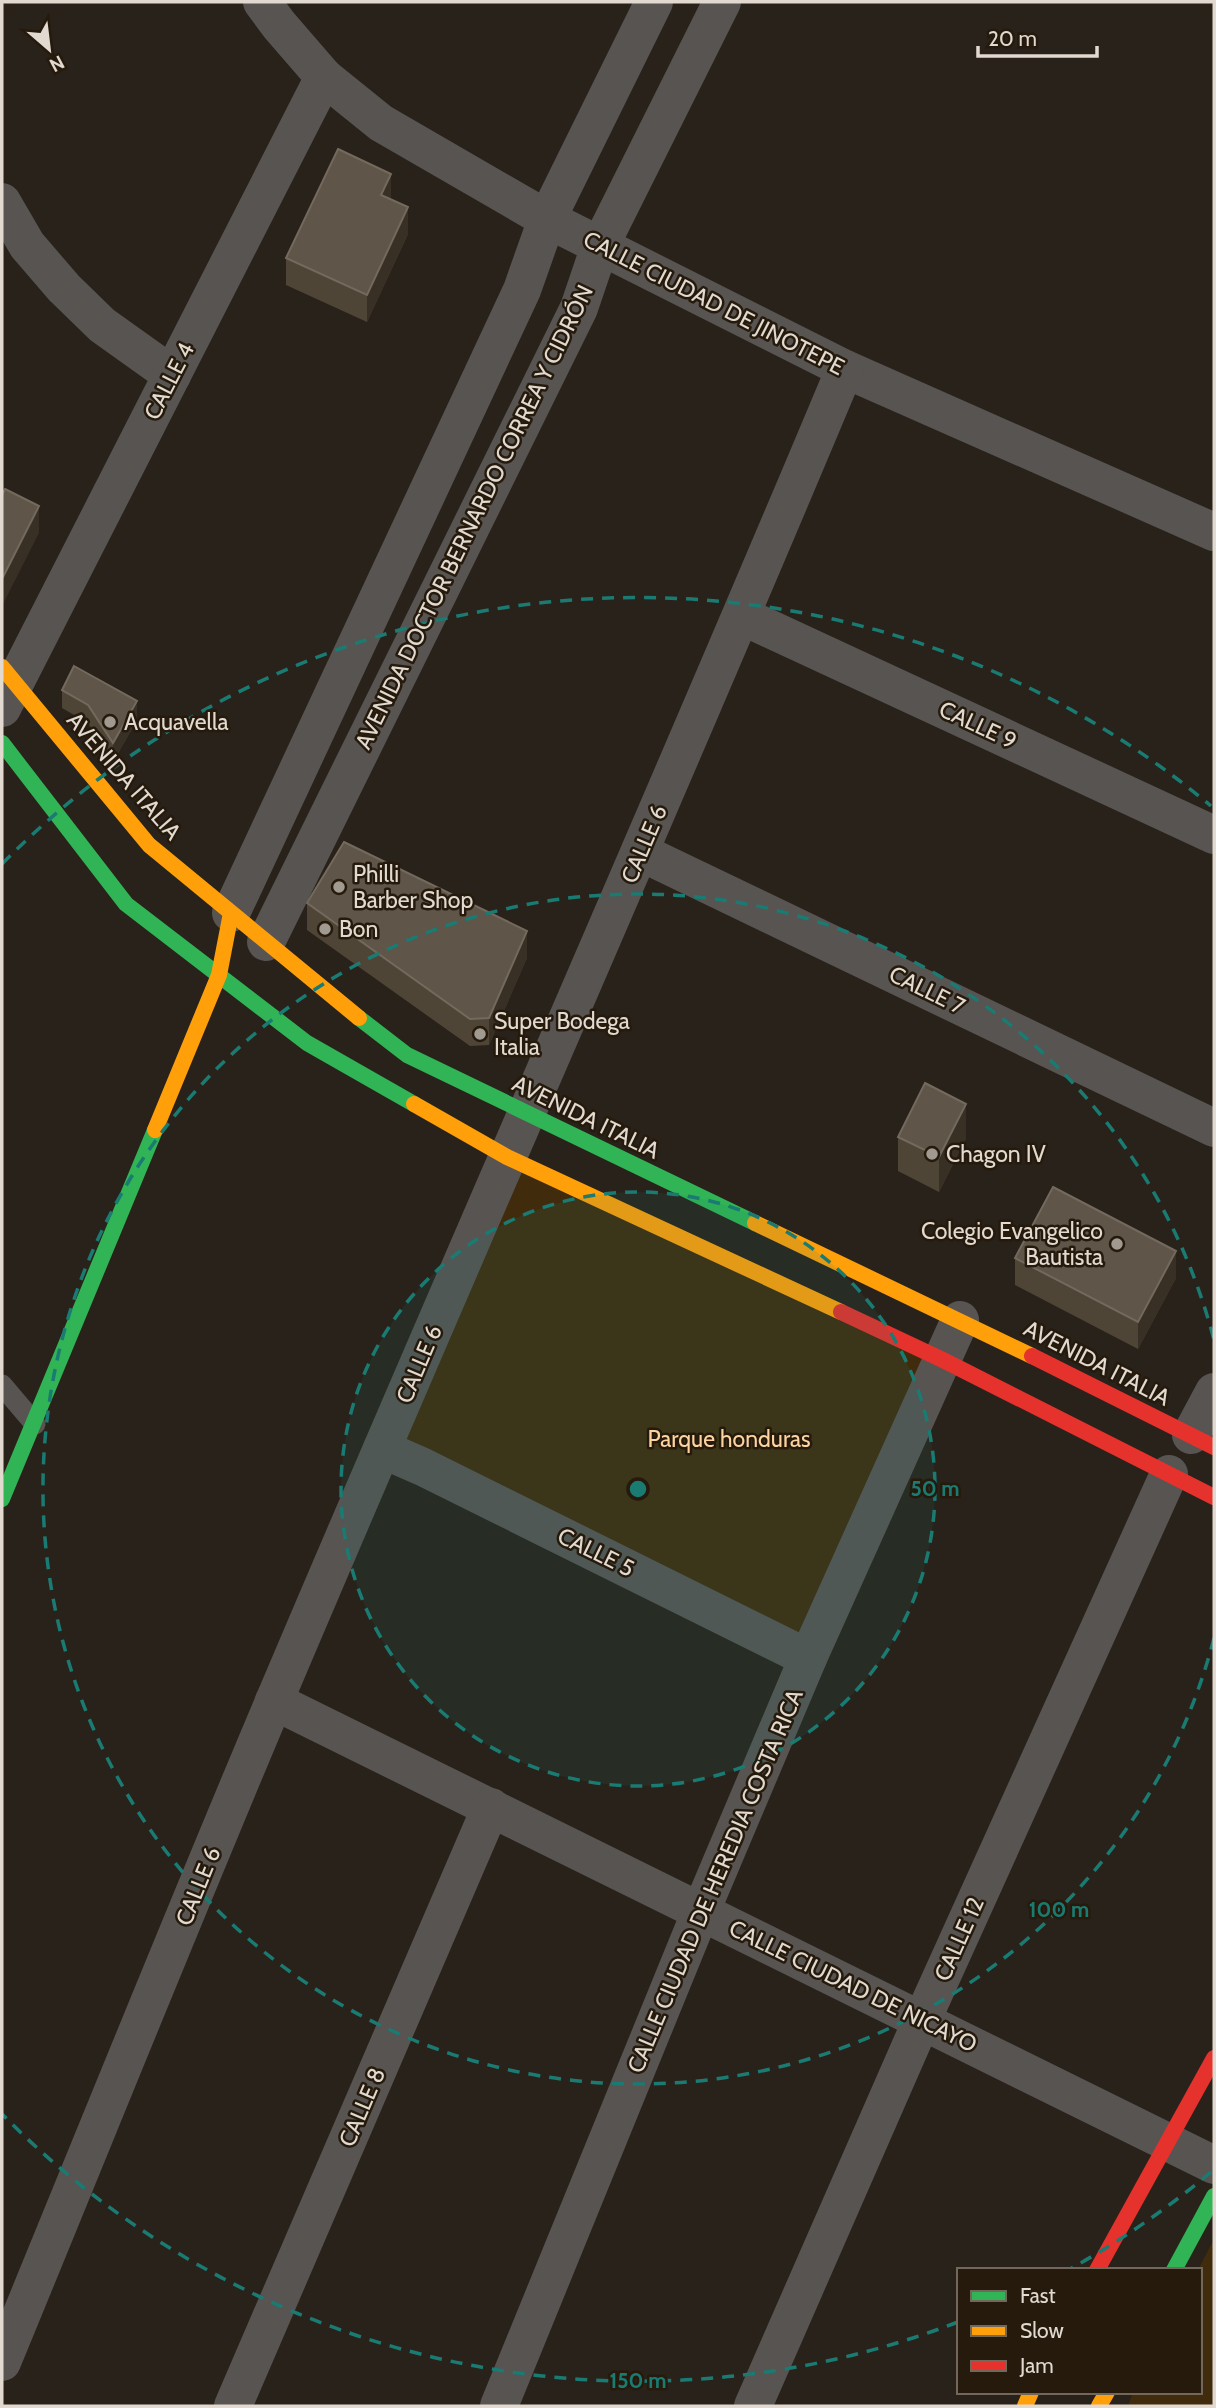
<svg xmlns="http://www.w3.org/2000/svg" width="1216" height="2408" font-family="Cabin,sans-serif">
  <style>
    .park { fill: #402c0d }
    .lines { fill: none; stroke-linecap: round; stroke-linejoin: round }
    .lane { stroke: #575451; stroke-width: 21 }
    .street { stroke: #575451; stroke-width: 38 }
    .fast { stroke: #30b455; stroke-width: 16 }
    .slow { stroke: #ff9f0a; stroke-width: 16 }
    .jam { stroke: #e5322d; stroke-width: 16 }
    .wall { fill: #4f4537 }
    .shaded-wall { fill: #393025 }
    .building { fill: #5f5548; stroke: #736a5d; stroke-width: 2 }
    .ring { fill: none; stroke: #1a7b73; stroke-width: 3.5; stroke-dasharray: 12 9 }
    .poi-dot { fill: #a19a90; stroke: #251a0b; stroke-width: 2.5 }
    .labels { text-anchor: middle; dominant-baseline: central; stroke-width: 5; stroke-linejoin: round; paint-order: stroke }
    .street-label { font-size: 23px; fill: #e2dad0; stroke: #251a0b }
    .poi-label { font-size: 23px; fill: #e2dad0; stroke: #251a0b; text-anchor: start }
    .park-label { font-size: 23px; fill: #fdd4a0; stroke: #251a0b }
    .centre { fill: #1a7b73; stroke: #251a0b; stroke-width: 3.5 }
    .ring-label { font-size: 21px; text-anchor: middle; font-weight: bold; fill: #1a7b73; stroke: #251a0b; stroke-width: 5; stroke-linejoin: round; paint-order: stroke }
  </style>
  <rect width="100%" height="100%" fill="#29221a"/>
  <g class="park">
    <polygon points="507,1157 943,1360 808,1658 382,1449"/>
    <polygon points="1214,2239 1214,2406 1128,2406 1133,2392 1200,2392 1200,2270 1198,2270"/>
  </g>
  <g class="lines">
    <polyline class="lane" points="2,1385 35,1424"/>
    <g class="street">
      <polyline points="262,2 279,25 324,77 381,123 547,219 845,369 1214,532"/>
      <polyline points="2,202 27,245 64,288 102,325 172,375"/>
      <polyline points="742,616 1214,835"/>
      <polyline points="2,708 324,77"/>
      <polyline points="640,852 1214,1128"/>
      <polyline points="231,913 522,290 547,219 654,2"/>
      <polyline points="266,942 579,308 600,246 722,2"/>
      <polyline points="1191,1435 1214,1392"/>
      <polyline points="382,1449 423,1467 808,1658"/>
      <polyline points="274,1701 1214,2165"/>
      <path d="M 2,2362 C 93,2141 182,1919 275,1699 C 463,1255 659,814 845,369"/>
      <polyline points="233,2406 491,1807"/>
      <polyline points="499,2406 701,1911 808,1658 960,1320"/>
      <polyline points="753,2406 922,2020 1169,1474"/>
    </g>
    <g class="fast">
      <polyline points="2,743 126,904 307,1043 414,1104"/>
      <polyline points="359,1018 407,1055 755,1223"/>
      <polyline points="2,1499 155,1130"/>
      <polyline points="1174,2270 1214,2196"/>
    </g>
    <g class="slow">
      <polyline points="2,667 149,845 359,1018"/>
      <polyline points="414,1104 507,1157 841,1312"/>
      <polyline points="155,1130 219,975 231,913"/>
      <polyline points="755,1223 1032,1356"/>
      <polyline points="1025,2406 1031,2392"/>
      <polyline points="1099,2406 1107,2392"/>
    </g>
    <g class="jam">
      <polyline points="841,1312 943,1360 1214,1497"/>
      <polyline points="1032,1356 1214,1447"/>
      <polyline points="1097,2270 1214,2058"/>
    </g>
  </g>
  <g class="wall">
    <polygon points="391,200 408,234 367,322 286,285 286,258"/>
    <polygon points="62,690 137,720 113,762 88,723 62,708"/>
    <polygon points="307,903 527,958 489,1045 470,1046 307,930"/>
    <polygon points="898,1137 966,1138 939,1192 898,1171"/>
    <polygon points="1015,1258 1176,1278 1138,1349 1015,1285"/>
  </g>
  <g class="shaded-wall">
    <polygon points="391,174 391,201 381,195"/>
    <polygon points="408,207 408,234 367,322 367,295"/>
    <polygon points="39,506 39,533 2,606 2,579"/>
    <polygon points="137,701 137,720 113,762 113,743"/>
    <polygon points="527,931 527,958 489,1045 489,1018"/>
    <polygon points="966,1104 966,1138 939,1192 939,1157"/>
    <polygon points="1176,1251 1176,1278 1138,1349 1138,1322"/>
  </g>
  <g class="building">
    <polygon points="338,149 391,174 381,195 408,207 367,295 286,258"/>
    <polygon points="5,489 39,506 2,579 2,495"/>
    <polygon points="74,666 137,701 113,743 88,705 62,690"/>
    <polygon points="344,842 527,931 489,1018 470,1019 307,903"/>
    <polygon points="925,1083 966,1104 939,1157 898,1137"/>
    <polygon points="1053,1187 1176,1251 1138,1322 1015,1258"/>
  </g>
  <circle cx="638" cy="1489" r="297" fill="#1a7b73" fill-opacity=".12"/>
  <g class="ring">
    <circle cx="638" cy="1489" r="297"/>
    <path d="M1214 1638A595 595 0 1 1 1214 1340"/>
    <path d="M1211 2172A892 892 0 0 1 1070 2269M958 2322A892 892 0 0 1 2 2114M2 864A892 892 0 0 1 1211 806"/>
  </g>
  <g class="poi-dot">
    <circle cx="110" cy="722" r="7"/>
    <circle cx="339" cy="887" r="7"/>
    <circle cx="325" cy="929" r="7"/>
    <circle cx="480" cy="1034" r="7"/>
    <circle cx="932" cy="1154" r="7"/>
    <circle cx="1117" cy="1244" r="7"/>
  </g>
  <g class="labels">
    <g class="street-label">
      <text transform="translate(714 303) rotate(27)">CALLE CIUDAD DE JINOTEPE</text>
      <text transform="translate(169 381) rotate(-63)">CALLE 4</text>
      <text transform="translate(474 517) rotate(-64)">AVENIDA DOCTOR BERNARDO CORREA Y CIDRÓN</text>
      <text transform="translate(978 725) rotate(25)">CALLE 9</text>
      <text transform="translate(124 776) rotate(49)">AVENIDA ITALIA</text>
      <text transform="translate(644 844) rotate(-67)">CALLE 6</text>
      <text transform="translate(927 990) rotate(26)">CALLE 7</text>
      <text transform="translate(586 1117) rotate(26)">AVENIDA ITALIA</text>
      <text transform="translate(1097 1363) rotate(27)">AVENIDA ITALIA</text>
      <text transform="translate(419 1364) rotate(-67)">CALLE 6</text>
      <text transform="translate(596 1552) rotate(26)">CALLE 5</text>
      <text transform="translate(715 1881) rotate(-67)">CALLE CIUDAD DE HEREDIA COSTA RICA</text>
      <text transform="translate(198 1886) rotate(-68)">CALLE 6</text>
      <text transform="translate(959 1939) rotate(-66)">CALLE 12</text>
      <text transform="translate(853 1986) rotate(26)">CALLE CIUDAD DE NICAYO</text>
      <text transform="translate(362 2107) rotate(-67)">CALLE 8</text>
    </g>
    <g class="poi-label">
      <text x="124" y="722">Acquavella</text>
      <text x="353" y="874">Philli<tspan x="353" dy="26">Barber Shop</tspan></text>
      <text x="339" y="929">Bon</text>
      <text x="494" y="1021">Super Bodega<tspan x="494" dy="26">Italia</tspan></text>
      <text x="946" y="1154">Chagon IV</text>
      <text x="1103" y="1231" text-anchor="end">Colegio Evangelico<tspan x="1103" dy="26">Bautista</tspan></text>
    </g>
    <g class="park-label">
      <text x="729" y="1439">Parque honduras</text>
    </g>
  </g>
  <circle cx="638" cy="1489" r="10" class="centre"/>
  <g class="ring-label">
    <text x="935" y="1496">50 m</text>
    <text x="1059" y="1917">100 m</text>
    <text x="638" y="2388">150 m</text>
  </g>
  <rect width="1216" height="2408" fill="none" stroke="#e2dad0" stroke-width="7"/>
  <rect x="957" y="2268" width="245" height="126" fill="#251a0b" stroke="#71675a" stroke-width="2"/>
  <rect x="971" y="2291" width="35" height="10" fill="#30b455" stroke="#71675a" stroke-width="2"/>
  <text x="1020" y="2303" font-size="21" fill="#e2dad0">Fast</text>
  <rect x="971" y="2326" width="35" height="10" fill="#ff9f0a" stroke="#71675a" stroke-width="2"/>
  <text x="1020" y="2338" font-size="21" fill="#e2dad0">Slow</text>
  <rect x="971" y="2361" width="35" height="10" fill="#e5322d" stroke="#71675a" stroke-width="2"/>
  <text x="1020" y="2373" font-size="21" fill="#e2dad0">Jam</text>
  <g transform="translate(49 49) rotate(152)" stroke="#251a0b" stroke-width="5" paint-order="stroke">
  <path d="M0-5L12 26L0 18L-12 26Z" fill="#e2dad0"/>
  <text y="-10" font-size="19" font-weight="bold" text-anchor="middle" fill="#e2dad0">N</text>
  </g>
  <path d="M978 46v10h119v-10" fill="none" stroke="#e2dad0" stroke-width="3.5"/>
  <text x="988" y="46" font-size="21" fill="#e2dad0" stroke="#251a0b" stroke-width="5" paint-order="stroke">20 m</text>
</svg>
